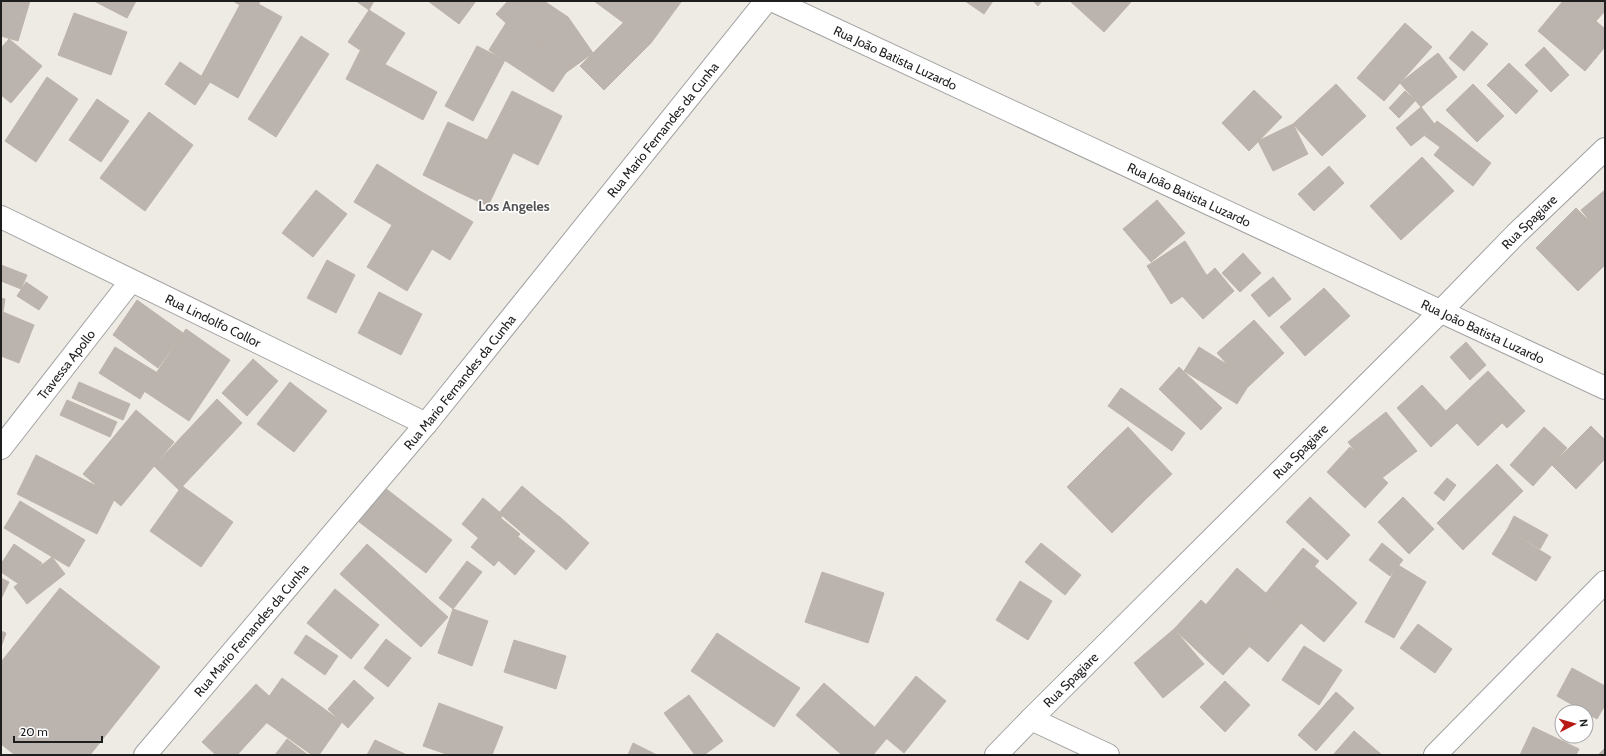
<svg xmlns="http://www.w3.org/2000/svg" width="1606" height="756" font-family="Cabin,sans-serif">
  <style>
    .building { fill: #bbb4ae; stroke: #beb3a9 }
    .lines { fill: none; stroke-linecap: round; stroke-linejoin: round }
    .minor-casing { stroke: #a2a2a2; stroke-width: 24 }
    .minor { stroke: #fff; stroke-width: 22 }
    .labels { text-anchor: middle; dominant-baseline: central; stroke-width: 3; stroke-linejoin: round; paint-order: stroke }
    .street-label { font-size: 13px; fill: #1e1e1e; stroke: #fff }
    .neighbourhood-label { font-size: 14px; font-weight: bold; fill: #515151; stroke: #fff }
  </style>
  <rect width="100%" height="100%" fill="#eeebe5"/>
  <g class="building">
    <polygon points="1,1 30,1 18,41 1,36"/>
    <polygon points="94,1 136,1 127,18"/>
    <polygon points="233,1 260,1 254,13"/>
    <polygon points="242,1 253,1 282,17 238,98 201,77"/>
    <polygon points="356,1 374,1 369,10"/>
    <polygon points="428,1 476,1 459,24"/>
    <polygon points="508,1 525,1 506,23 496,14"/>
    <polygon points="520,1 544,1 568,17 546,50 506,23"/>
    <polygon points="594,1 679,1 681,2 651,43"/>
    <polygon points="965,1 993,1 984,14"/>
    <polygon points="1033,1 1042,1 1038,6"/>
    <polygon points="1070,1 1132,1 1104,32"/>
    <polygon points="1563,1 1573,1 1605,29 1605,47 1585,71 1538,31"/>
    <polygon points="1573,1 1605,1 1605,11 1596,21"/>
    <polygon points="369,10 405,33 384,66 348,42"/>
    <polygon points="74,13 127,32 111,75 58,55"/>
    <polygon points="568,17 593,53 564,74 538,38"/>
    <polygon points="627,19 651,43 604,90 580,66"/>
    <polygon points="506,23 571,65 553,92 489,50"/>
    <polygon points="1405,23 1432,47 1384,101 1357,78"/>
    <polygon points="1472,31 1488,44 1464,71 1449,58"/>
    <polygon points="301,36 329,54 276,137 248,119"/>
    <polygon points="9,39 42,66 11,103 1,95 1,48"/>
    <polygon points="477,46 505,60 473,121 445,106"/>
    <polygon points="1544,47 1569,75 1551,92 1525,65"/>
    <polygon points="360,51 437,92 423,120 346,79"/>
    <polygon points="1438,53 1457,77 1421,107 1400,83"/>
    <polygon points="180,62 210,82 195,105 165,84"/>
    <polygon points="1509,63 1538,91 1516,114 1487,85"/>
    <polygon points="47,77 78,99 36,162 5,141"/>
    <polygon points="1336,84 1366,116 1322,156 1293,124"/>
    <polygon points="1473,84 1504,116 1477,142 1446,110"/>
    <polygon points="1254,90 1282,117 1249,151 1222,123"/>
    <polygon points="512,91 562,116 538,165 487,140"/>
    <polygon points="1405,91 1415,101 1399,118 1389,108"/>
    <polygon points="97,99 129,121 101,162 69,140"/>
    <polygon points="1421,107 1436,126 1411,146 1396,128"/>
    <polygon points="149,112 193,145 145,211 100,178"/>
    <polygon points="1437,121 1452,132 1440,147 1425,136"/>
    <polygon points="448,122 483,138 458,192 423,175"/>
    <polygon points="1293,124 1308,154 1273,171 1258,141"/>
    <polygon points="1452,132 1491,163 1473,186 1434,155"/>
    <polygon points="483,138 513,153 488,206 458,192"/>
    <polygon points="1422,157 1454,191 1401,240 1370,206"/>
    <polygon points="377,164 415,188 392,225 354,202"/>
    <polygon points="1329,166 1344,183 1314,211 1298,194"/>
    <polygon points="415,188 473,222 450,260 392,225"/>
    <polygon points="316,190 347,214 313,257 282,233"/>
    <polygon points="1605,190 1605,240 1581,210"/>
    <polygon points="1157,200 1185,233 1151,262 1123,229"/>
    <polygon points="1576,208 1605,237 1605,265 1578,291 1536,248"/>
    <polygon points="392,225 432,249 407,291 367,267"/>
    <polygon points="1185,241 1209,279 1171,304 1147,266"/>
    <polygon points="1243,253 1261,273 1240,292 1222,273"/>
    <polygon points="327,260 355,275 336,313 307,298"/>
    <polygon points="1,265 27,275 21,289 1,281"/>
    <polygon points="1215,268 1234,291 1203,319 1183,297"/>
    <polygon points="1273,277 1291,299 1269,317 1251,295"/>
    <polygon points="26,282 48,297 39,310 17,296"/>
    <polygon points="1324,288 1350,316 1305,356 1280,327"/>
    <polygon points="379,292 422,314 401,355 358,333"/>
    <polygon points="1,298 5,299 3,312 1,311"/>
    <polygon points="137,300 183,333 158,368 113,335"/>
    <polygon points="3,312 34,325 19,363 1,356 1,316"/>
    <polygon points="1254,320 1284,353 1248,387 1217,353"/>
    <polygon points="186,329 230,360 189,421 144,391"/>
    <polygon points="1466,342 1486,365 1470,380 1450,357"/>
    <polygon points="115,347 156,372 140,399 99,373"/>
    <polygon points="1199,347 1252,380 1237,404 1184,371"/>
    <polygon points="253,359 278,381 247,416 222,393"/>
    <polygon points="1179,367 1222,408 1201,430 1159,389"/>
    <polygon points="1488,371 1525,411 1507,428 1470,388"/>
    <polygon points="79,382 130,404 123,420 72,398"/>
    <polygon points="290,382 327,411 294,452 257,424"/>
    <polygon points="1422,385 1457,423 1431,447 1397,408"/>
    <polygon points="1121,388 1185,433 1172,451 1108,406"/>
    <polygon points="1470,388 1502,423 1478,446 1446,411"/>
    <polygon points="217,399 242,423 179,490 154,466"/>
    <polygon points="67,400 117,422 110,437 60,415"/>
    <polygon points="136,410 174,442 121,506 83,474"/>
    <polygon points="1386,412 1417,451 1378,481 1348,442"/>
    <polygon points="1591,426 1605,440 1605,459 1576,489 1552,465"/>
    <polygon points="1128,427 1172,474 1148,497 1104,450"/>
    <polygon points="1544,427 1567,448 1533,486 1510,465"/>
    <polygon points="1350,447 1388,483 1365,508 1327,472"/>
    <polygon points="1104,450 1148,497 1112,533 1067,487"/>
    <polygon points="36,455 116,496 97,534 17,494"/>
    <polygon points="1497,464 1523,491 1463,550 1437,523"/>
    <polygon points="1447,478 1456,485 1444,501 1434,493"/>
    <polygon points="380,484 452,540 426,573 354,518"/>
    <polygon points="182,486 233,522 201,567 150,531"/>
    <polygon points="522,486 542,503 519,530 499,513"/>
    <polygon points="1310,497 1350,535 1327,560 1286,522"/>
    <polygon points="1403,497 1434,529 1409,554 1378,522"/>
    <polygon points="483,498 503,515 482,541 462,524"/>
    <polygon points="20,501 85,540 69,567 4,528"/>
    <polygon points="542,503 561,518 538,546 519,530"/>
    <polygon points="497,515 520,534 494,566 471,547"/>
    <polygon points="1514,516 1548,535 1540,549 1507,530"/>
    <polygon points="561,518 589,543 566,570 538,546"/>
    <polygon points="1507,530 1551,557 1536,581 1492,554"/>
    <polygon points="518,537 535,551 515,575 498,560"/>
    <polygon points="1041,543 1081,575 1065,595 1025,562"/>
    <polygon points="1382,543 1403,560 1390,576 1369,560"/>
    <polygon points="14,544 42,563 25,588 1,572 1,564"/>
    <polygon points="367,544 448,617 421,647 340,574"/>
    <polygon points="1303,548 1319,561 1281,606 1266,593"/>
    <polygon points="52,557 65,574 27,604 14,587"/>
    <polygon points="467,561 482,572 453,609 439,598"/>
    <polygon points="1398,565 1426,582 1394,638 1365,622"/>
    <polygon points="1314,566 1334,583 1301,623 1281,606"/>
    <polygon points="1237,568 1276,602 1243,641 1204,607"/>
    <polygon points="822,572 884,593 868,643 805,622"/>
    <polygon points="1,578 9,582 1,599"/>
    <polygon points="1020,581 1052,601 1028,640 996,620"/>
    <polygon points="1334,583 1357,603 1324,642 1301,623"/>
    <polygon points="60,588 160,667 90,755 15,755 1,744 1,662"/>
    <polygon points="335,589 379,625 351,659 307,623"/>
    <polygon points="1201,600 1250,646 1223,675 1174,629"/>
    <polygon points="1276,602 1301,623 1268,662 1243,641"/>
    <polygon points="453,609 488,621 472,666 438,653"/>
    <polygon points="1418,624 1452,649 1435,673 1400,648"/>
    <polygon points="1174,629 1204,664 1163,698 1134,663"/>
    <polygon points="1,631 6,633 1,647"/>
    <polygon points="717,633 800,688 774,727 691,671"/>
    <polygon points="306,635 338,656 325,675 294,653"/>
    <polygon points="386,639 411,658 388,687 364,668"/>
    <polygon points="514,640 566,656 556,689 504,672"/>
    <polygon points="1304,646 1342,670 1319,705 1282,680"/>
    <polygon points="1572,668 1605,686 1605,705 1597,719 1557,696"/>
    <polygon points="916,676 946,701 904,753 874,728"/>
    <polygon points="282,678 342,722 319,755 312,755 256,715"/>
    <polygon points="354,680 374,698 348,728 328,709"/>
    <polygon points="1225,681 1250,705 1225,732 1200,707"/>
    <polygon points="824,683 887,738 873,755 842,755 796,715"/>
    <polygon points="256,684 281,707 237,755 216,755 202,742"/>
    <polygon points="1336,692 1354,708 1316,751 1298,735"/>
    <polygon points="689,695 723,741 704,755 695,755 664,713"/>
    <polygon points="439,703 503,727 492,755 449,755 423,746"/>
    <polygon points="1533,727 1579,749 1576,755 1520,755"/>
    <polygon points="1354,731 1382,755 1333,755"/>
    <polygon points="287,739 308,755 275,755"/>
    <polygon points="375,740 407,755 367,755"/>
    <polygon points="633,743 657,755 628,755"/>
    <polygon points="1605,748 1605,755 1598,755"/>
  </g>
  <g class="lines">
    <g class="minor-casing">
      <g id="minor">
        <path id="s1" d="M 774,1 L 1605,388"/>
        <path id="s2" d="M 1,217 L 426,424"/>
        <path id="s3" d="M 1,448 L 131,281"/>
        <polyline points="1031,719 1108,755"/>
        <path id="s4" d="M 145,755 L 426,424 L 766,1"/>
        <path id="s5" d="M 996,755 L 1031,719 L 1441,311 L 1516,234 L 1605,149"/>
        <polyline points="1435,755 1605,582"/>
      </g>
    </g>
    <use href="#minor" class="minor"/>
  </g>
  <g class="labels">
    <g class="street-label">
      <text stroke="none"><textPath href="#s1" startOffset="134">Rua João Batista Luzardo</textPath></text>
      <text stroke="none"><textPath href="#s4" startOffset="812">Rua Mario Fernandes da Cunha</textPath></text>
      <text stroke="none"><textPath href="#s1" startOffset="458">Rua João Batista Luzardo</textPath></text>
      <text stroke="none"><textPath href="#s5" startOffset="754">Rua Spagiare</textPath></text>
      <text stroke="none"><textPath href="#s2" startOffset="236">Rua Lindolfo Collor</textPath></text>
      <text stroke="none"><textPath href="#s1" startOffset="782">Rua João Batista Luzardo</textPath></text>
      <text stroke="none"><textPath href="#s3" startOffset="106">Travessa Apollo</textPath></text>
      <text stroke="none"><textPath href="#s4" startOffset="488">Rua Mario Fernandes da Cunha</textPath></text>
      <text stroke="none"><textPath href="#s5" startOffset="430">Rua Spagiare</textPath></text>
      <text stroke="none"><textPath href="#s4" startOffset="164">Rua Mario Fernandes da Cunha</textPath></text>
      <text stroke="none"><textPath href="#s5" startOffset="106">Rua Spagiare</textPath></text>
    </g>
    <g class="neighbourhood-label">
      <text x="514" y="206">Los Angeles</text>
    </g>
  </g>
  <rect width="1606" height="756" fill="none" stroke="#1e1e1e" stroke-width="4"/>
  <g transform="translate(1574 724) rotate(84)"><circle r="19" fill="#ffffff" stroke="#a5a5a5"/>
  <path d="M0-3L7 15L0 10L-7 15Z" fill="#b81915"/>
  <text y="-6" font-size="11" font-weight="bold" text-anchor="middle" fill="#1e1e1e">N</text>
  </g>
  <path d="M14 736v6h88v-6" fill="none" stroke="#1e1e1e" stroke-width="2"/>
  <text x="20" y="736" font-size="12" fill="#1e1e1e" stroke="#ffffff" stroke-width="3" paint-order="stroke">20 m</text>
</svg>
